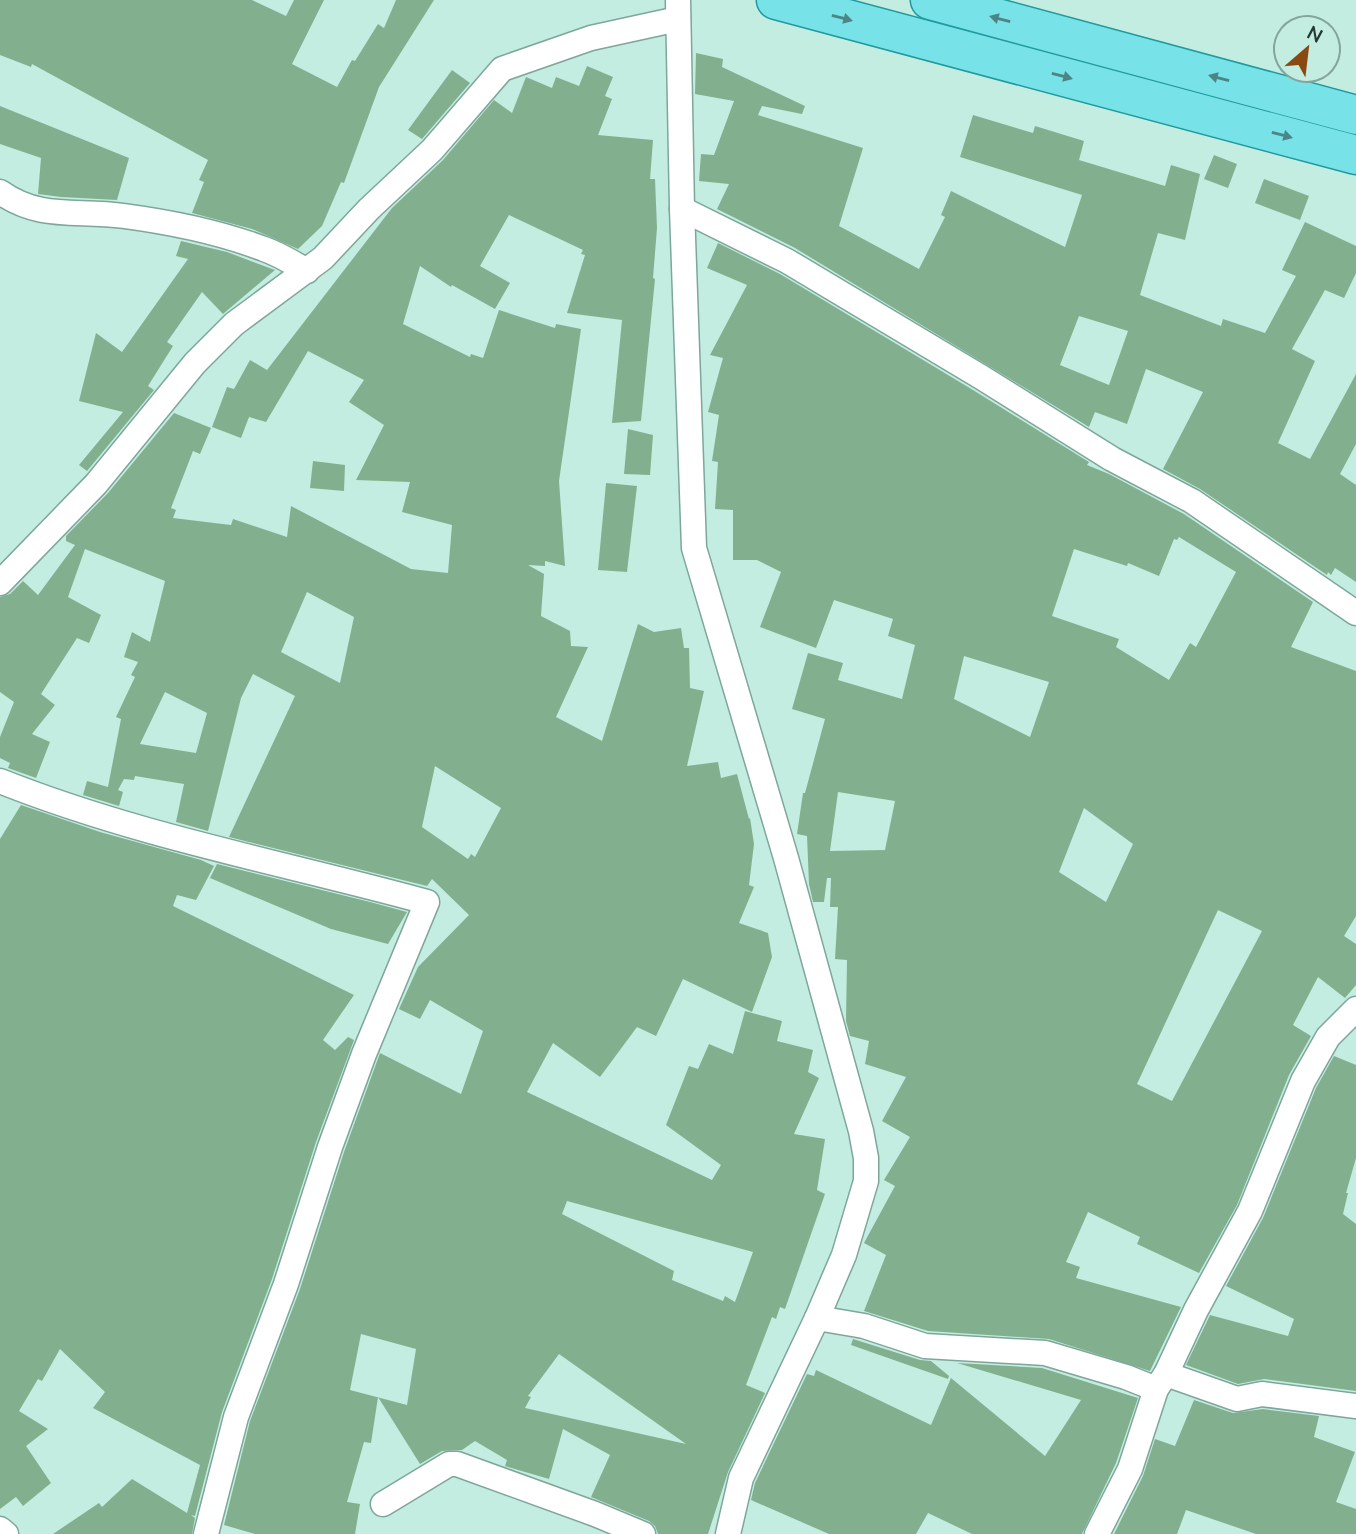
<svg xmlns="http://www.w3.org/2000/svg" width="1356" height="1534" font-family="'Nunito Sans',sans-serif">
  <style>
    .building { fill: #82b08e; fill-rule: evenodd }
    .lines { fill: none; stroke-linecap: round; stroke-linejoin: round }
    .street-casing { stroke: #7ea69b; stroke-width: 27 }
    .primary-casing { stroke: #209a9f; stroke-width: 41 }
    .street { stroke: #fff; stroke-width: 24 }
    .primary { stroke: #77e2e8; stroke-width: 38 }
    .oneway { fill: #4c8586 }
  </style>
  <rect width="100%" height="100%" fill="#c3ede1"/>
  <g class="building">
    <polygon points="0,0 252,0 286,16 294,0 324,0 292,64 337,87 352,60 355,61 378,24 384,28 396,0 434,0 379,87 344,183 341,182 322,226 298,249 252,229 192,213 204,182 199,180 208,160 32,64 31,67 0,55"/>
    <path d="M 696,53 L 723,59 L 722,67 L 805,106 L 802,114 L 762,106 L 758,115 L 863,148 L 839,226 L 919,269 L 945,217 L 941,215 L 951,191 L 1065,247 L 1082,195 L 960,157 L 973,115 L 1033,133 L 1035,126 L 1084,141 L 1079,160 L 1165,186 L 1171,165 L 1200,174 L 1185,240 L 1158,233 L 1140,295 L 1221,326 L 1223,319 L 1265,333 L 1296,276 L 1282,270 L 1305,222 L 1356,246 L 1356,273 L 1344,298 L 1325,290 L 1292,349 L 1315,361 L 1278,443 L 1310,459 L 1356,374 L 1356,444 L 1340,474 L 1356,485 L 1356,582 L 1335,568 L 1331,575 L 1328,572 L 1327,575 L 1200,489 L 1163,469 L 1203,392 L 1146,369 L 1127,424 L 1095,412 L 1089,427 L 795,248 L 717,209 L 729,184 L 699,181 L 701,154 L 714,155 L 734,101 L 695,94 ZM 1079,316 L 1128,331 L 1109,385 L 1060,365 Z"/>
    <path d="M 587,66 L 613,77 L 605,96 L 612,99 L 598,135 L 653,140 L 650,179 L 655,179 L 657,228 L 653,278 L 655,279 L 641,421 L 612,423 L 622,320 L 567,313 L 585,255 L 581,254 L 583,250 L 509,215 L 480,266 L 510,283 L 495,309 L 452,285 L 451,287 L 420,266 L 403,324 L 470,357 L 471,354 L 483,358 L 499,310 L 555,328 L 556,324 L 581,329 L 559,481 L 565,566 L 545,561 L 545,566 L 528,565 L 544,574 L 541,616 L 570,631 L 571,646 L 588,647 L 556,717 L 602,741 L 638,624 L 654,632 L 681,628 L 684,648 L 689,648 L 690,688 L 704,691 L 687,766 L 718,762 L 721,778 L 737,774 L 749,819 L 750,818 L 754,844 L 749,885 L 754,887 L 739,923 L 768,933 L 772,957 L 752,1012 L 683,979 L 656,1036 L 637,1027 L 600,1077 L 553,1043 L 527,1092 L 712,1180 L 721,1165 L 666,1125 L 689,1066 L 698,1069 L 709,1044 L 733,1054 L 745,1011 L 782,1021 L 777,1041 L 813,1050 L 808,1072 L 819,1078 L 794,1134 L 825,1139 L 817,1190 L 825,1194 L 785,1309 L 780,1307 L 776,1319 L 772,1317 L 746,1385 L 765,1393 L 728,1472 L 708,1534 L 658,1534 L 655,1526 L 649,1521 L 591,1497 L 610,1455 L 563,1429 L 549,1479 L 505,1466 L 507,1460 L 475,1441 L 462,1450 L 442,1451 L 420,1464 L 378,1397 L 371,1443 L 364,1442 L 347,1502 L 360,1504 L 355,1534 L 255,1534 L 224,1525 L 250,1421 L 300,1289 L 344,1152 L 380,1053 L 461,1094 L 483,1031 L 430,1000 L 420,1019 L 399,1009 L 418,967 L 469,915 L 432,879 L 427,886 L 229,837 L 295,696 L 253,674 L 241,698 L 208,831 L 176,822 L 184,784 L 135,776 L 134,780 L 124,779 L 118,790 L 123,792 L 119,806 L 83,795 L 87,781 L 108,787 L 121,719 L 116,717 L 135,677 L 131,675 L 138,662 L 124,657 L 132,632 L 150,642 L 165,581 L 85,549 L 68,597 L 101,615 L 89,643 L 77,638 L 41,694 L 55,705 L 32,734 L 50,742 L 36,778 L 8,768 L 10,763 L 0,758 L 0,737 L 14,702 L 0,692 L 0,597 L 10,594 L 23,581 L 38,595 L 75,545 L 66,541 L 66,536 L 108,493 L 174,413 L 211,428 L 200,454 L 193,451 L 171,508 L 176,510 L 173,518 L 231,525 L 233,519 L 287,537 L 291,506 L 411,569 L 448,573 L 452,525 L 402,512 L 410,482 L 356,480 L 384,425 L 349,402 L 364,380 L 308,351 L 266,422 L 249,417 L 241,438 L 212,427 L 227,387 L 234,389 L 250,360 L 267,370 L 392,208 L 443,160 L 494,100 L 512,113 L 526,77 L 552,88 L 556,77 L 579,86 ZM 307,592 L 354,617 L 340,683 L 281,652 ZM 165,692 L 207,713 L 196,753 L 140,744 ZM 435,766 L 501,808 L 475,857 L 471,854 L 468,859 L 422,827 ZM 567,1201 L 753,1252 L 735,1302 L 725,1296 L 723,1301 L 672,1280 L 674,1271 L 562,1214 ZM 361,1334 L 416,1349 L 407,1405 L 350,1390 ZM 559,1354 L 686,1444 L 525,1408 L 531,1397 L 528,1396 Z"/>
    <polygon points="452,70 470,83 422,139 408,130"/>
    <polygon points="0,106 129,158 117,200 61,197 38,194 41,158 0,144"/>
    <polygon points="1214,155 1237,164 1228,188 1204,179"/>
    <polygon points="1264,179 1309,196 1300,220 1255,203"/>
    <polygon points="181,241 227,252 275,270 223,314 202,292 167,342 173,346 148,386 154,390 87,471 79,465 123,412 79,401 96,333 122,352 188,259 176,256"/>
    <path d="M 718,243 L 780,274 L 973,390 L 1089,462 L 1087,465 L 1109,474 L 1184,514 L 1313,602 L 1291,647 L 1356,671 L 1356,916 L 1344,936 L 1356,944 L 1356,985 L 1345,998 L 1318,977 L 1293,1025 L 1311,1036 L 1289,1075 L 1237,1205 L 1199,1273 L 1137,1244 L 1140,1237 L 1088,1212 L 1066,1262 L 1080,1267 L 1076,1278 L 1181,1307 L 1150,1371 L 1049,1339 L 928,1331 L 864,1311 L 886,1255 L 864,1243 L 895,1186 L 884,1180 L 910,1137 L 882,1121 L 906,1077 L 865,1064 L 869,1041 L 850,1036 L 846,1021 L 847,960 L 835,959 L 838,907 L 830,907 L 831,878 L 827,878 L 824,902 L 813,902 L 809,884 L 807,836 L 797,834 L 803,793 L 805,793 L 825,719 L 792,709 L 808,653 L 843,663 L 838,680 L 902,699 L 915,645 L 888,636 L 893,619 L 834,600 L 816,648 L 760,627 L 781,572 L 757,560 L 733,560 L 733,510 L 715,509 L 718,462 L 712,461 L 719,415 L 708,412 L 723,358 L 710,355 L 747,285 L 707,268 ZM 1179,537 L 1236,572 L 1196,647 L 1190,643 L 1169,680 L 1116,647 L 1119,639 L 1052,616 L 1074,549 L 1127,566 L 1128,563 L 1159,576 L 1174,539 L 1177,540 ZM 964,656 L 1049,682 L 1030,737 L 954,699 ZM 838,792 L 895,801 L 885,850 L 830,851 ZM 1084,808 L 1133,844 L 1106,902 L 1059,872 ZM 1218,910 L 1262,931 L 1172,1101 L 1137,1084 Z"/>
    <polygon points="628,429 653,435 650,475 624,474"/>
    <polygon points="313,461 345,465 344,491 310,488"/>
    <polygon points="606,483 637,486 627,572 598,570"/>
    <polygon points="21,805 100,832 201,860 214,866 196,900 177,895 173,906 354,995 323,1040 335,1050 348,1037 354,1040 316,1142 272,1279 222,1412 195,1516 191,1515 195,1518 192,1534 53,1534 99,1503 102,1507 132,1479 187,1513 200,1465 93,1408 105,1392 60,1349 42,1381 38,1379 19,1411 48,1429 26,1446 51,1483 23,1506 16,1497 0,1509 0,839"/>
    <polygon points="217,864 370,902 407,912 388,944 331,929 210,878"/>
    <polygon points="1334,1056 1356,1065 1356,1158 1346,1193 1348,1193 1343,1214 1356,1224 1356,1391 1264,1379 1238,1384 1186,1365 1210,1315 1288,1336 1294,1319 1226,1286 1263,1218 1316,1088"/>
    <polygon points="853,1339 920,1360 931,1361 949,1376 948,1379 851,1345"/>
    <polygon points="957,1363 1042,1368 1138,1398 1116,1463 1082,1534 972,1534 928,1513 916,1534 829,1534 751,1500 755,1483 807,1374 814,1376 816,1370 931,1425 951,1378 1045,1456 1081,1400"/>
    <polygon points="1194,1400 1233,1413 1263,1409 1319,1416 1314,1437 1355,1452 1336,1502 1356,1509 1356,1534 1256,1534 1186,1510 1177,1534 1114,1534 1143,1476 1155,1439 1175,1446"/>
  </g>
  <g class="lines">
    <g class="street-casing">
      <g id="street">
        <polyline points="678,0 682,209 694,548 786,858 861,1131 866,1158 866,1181 844,1255 817,1318 741,1478 728,1534"/>
        <path d="M 0,192 C 41,221 77,209 124,216 C 169,222 222,233 264,249 C 279,254 293,263 307,271"/>
        <polyline points="682,209 787,261 981,377 1112,459 1192,501 1356,613"/>
        <polyline points="0,583 96,484 195,363 234,324 323,258 369,209 432,150 502,69 591,38 678,19"/>
        <path d="M 0,781 C 138,836 285,863 427,902 L 364,1054 L 330,1147 L 286,1284 L 236,1417 L 206,1534"/>
        <polyline points="817,1318 864,1326 925,1346 1045,1353 1126,1377 1156,1389 1166,1374 1196,1310 1250,1211 1303,1081 1328,1037 1356,1009"/>
        <polyline points="1166,1374 1237,1399 1262,1394 1356,1406"/>
        <polyline points="383,1504 449,1464 457,1464 595,1514 643,1534"/>
        <polyline points="0,1529 6,1534"/>
        <polyline points="1097,1534 1130,1469 1156,1389"/>
      </g>
    </g>
    <g class="primary-casing">
      <g id="primary">
        <polyline points="776,0 1356,155"/>
        <polyline points="930,0 1356,115"/>
      </g>
    </g>
    <use href="#street" class="street"/>
    <use href="#primary" class="primary"/>
  </g>
  <defs><path id="oneway-solid" d="M-6-.8H1V-3.2L6.5 0L1 3.2V.8H-6Z" transform="scale(1.75)"/></defs>
  <g class="oneway">
    <use href="#oneway-solid" transform="translate(842 18) rotate(15)"/>
    <use href="#oneway-solid" transform="translate(1000 19) rotate(-165)"/>
    <use href="#oneway-solid" transform="translate(1062 76) rotate(15)"/>
    <use href="#oneway-solid" transform="translate(1219 78) rotate(-165)"/>
    <use href="#oneway-solid" transform="translate(1282 135) rotate(15)"/>
  </g>
  <g transform="translate(1307 49) rotate(28)"><circle r="33" fill="#c3ede1" stroke="#85a59c" stroke-width="2"/>
  <path d="M0-5L12 26L0 18L-12 26Z" fill="#894910"/>
  <text y="-10" font-size="19" font-weight="bold" text-anchor="middle" fill="#283935">N</text>
  </g>
</svg>
